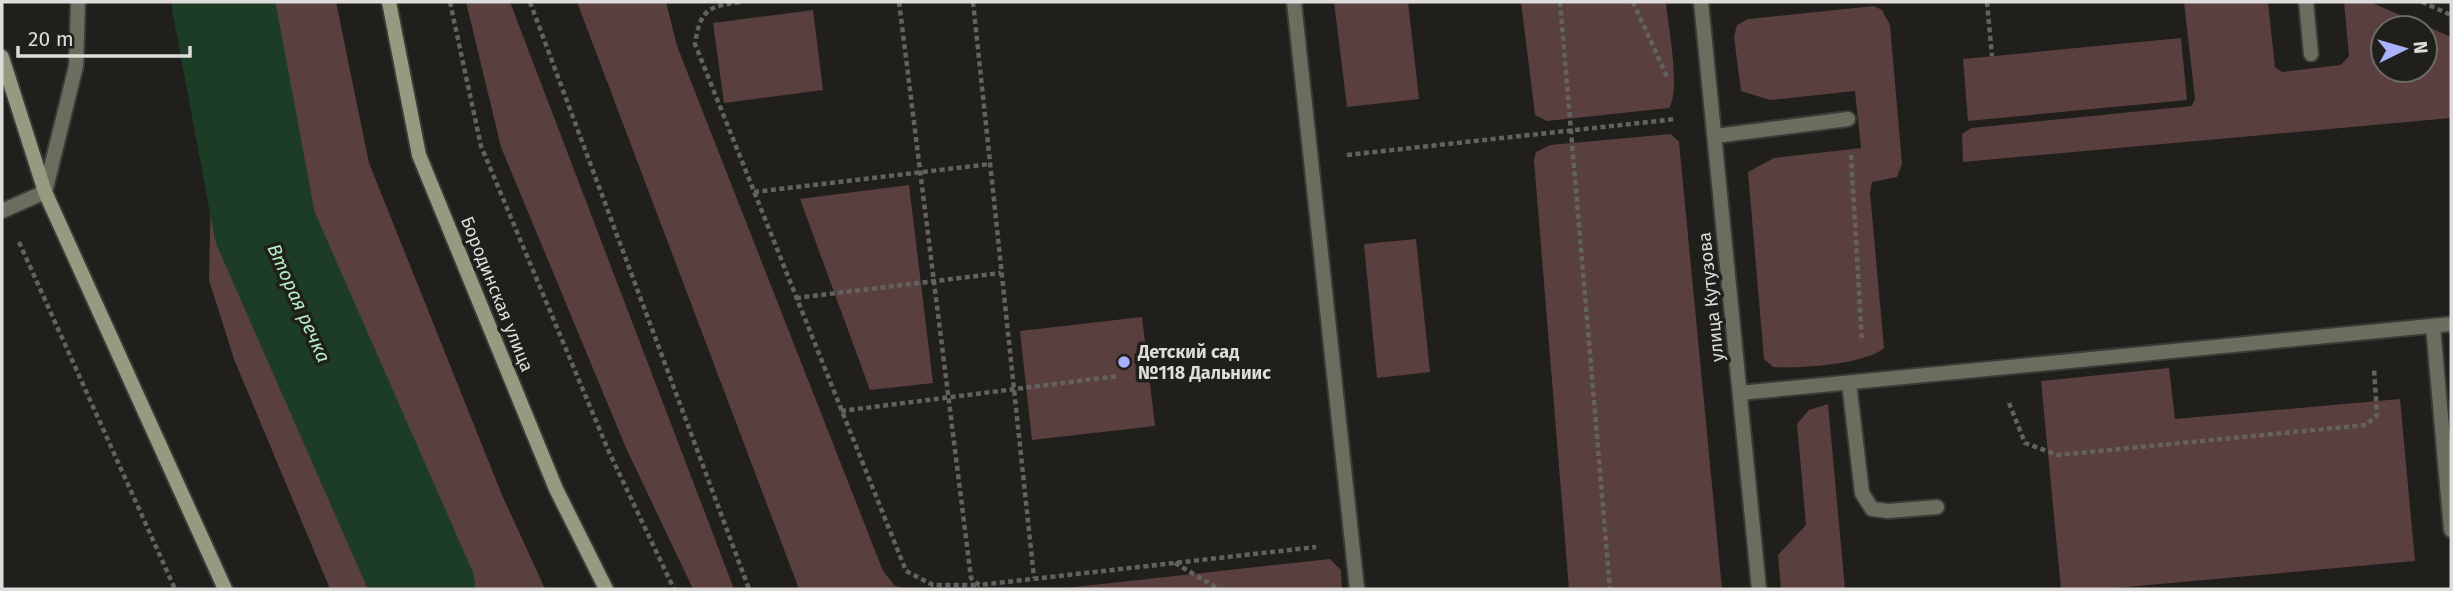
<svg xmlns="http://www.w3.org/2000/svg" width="2453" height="591" font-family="'Fira Sans',sans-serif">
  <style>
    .green { fill: #5a3f3f; fill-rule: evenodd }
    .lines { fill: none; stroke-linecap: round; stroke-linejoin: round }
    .river { stroke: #1c3c26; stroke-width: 103 }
    .lane-casing { stroke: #3b3a37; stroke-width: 18 }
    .secondary-casing { stroke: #3b3a37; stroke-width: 18 }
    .path { stroke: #63625f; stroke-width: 4.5; stroke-dasharray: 5 3.5; stroke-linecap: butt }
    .lane { stroke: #6a6e5e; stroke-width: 14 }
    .secondary { stroke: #959b81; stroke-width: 14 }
    .poi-dot { fill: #a9b0fc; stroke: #201f1c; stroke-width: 2.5 }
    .labels { text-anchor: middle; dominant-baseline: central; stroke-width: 7; stroke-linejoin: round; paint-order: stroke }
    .street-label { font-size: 18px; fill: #dedddb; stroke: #201f1c }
    .poi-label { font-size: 18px; font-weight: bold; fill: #dedddb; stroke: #201f1c; text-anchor: start }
    .water-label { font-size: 19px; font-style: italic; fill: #b6f0c3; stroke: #201f1c }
  </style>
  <rect width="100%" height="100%" fill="#201f1c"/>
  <g class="green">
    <polygon points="172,2 336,2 369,163 502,495 545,589 330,589 234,359 209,280 211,183"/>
    <polygon points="466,2 510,2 734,589 693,589 626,448 501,147"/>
    <polygon points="577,2 666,2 677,46 883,571 895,586 907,589 799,589"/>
    <polygon points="1334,2 1408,2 1419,99 1347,107"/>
    <path d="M 1521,2 L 1666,2 C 1668,27 1681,89 1669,108 L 1547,121 L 1535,115 Z"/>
    <path d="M 2184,2 L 2268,2 L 2275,67 L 2282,72 L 2341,65 L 2349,56 L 2344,2 L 2370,2 L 2451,37 L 2451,118 L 1963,162 L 1962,134 L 1971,128 L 2192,106 L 2195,99 ZM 2383,28 L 2425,28 L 2425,70 L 2383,70 Z"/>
    <path d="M 1874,6 L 1882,10 L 1890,25 L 1902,164 L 1897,177 L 1872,182 L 1870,193 L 1884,348 C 1867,364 1797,369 1773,367 L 1764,359 L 1748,172 L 1774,158 L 1861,148 L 1855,91 L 1770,100 L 1741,91 L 1734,37 L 1737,25 L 1748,19 Z"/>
    <polygon points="813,10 823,90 724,103 713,23"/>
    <polygon points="2181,38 2187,100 1968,121 1963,59"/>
    <polygon points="1671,134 1679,142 1722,589 1569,589 1534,160 1536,152 1550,145"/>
    <polygon points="909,185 933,383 870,390 800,199"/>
    <polygon points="1416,239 1430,372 1377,378 1364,244"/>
    <polygon points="1142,317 1155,426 1032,440 1020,331"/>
    <polygon points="2169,368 2175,419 2400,399 2415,561 2104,589 2061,589 2041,381"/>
    <polygon points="1828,404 1845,589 1781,589 1778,555 1806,525 1797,424 1809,410"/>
    <polygon points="1330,559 1341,570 1342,589 1057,589"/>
  </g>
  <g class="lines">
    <polyline class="river" points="223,2 265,227 424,589"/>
    <g class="lane-casing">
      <g id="lane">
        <polyline points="1294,2 1357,589"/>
        <polyline points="1701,2 1759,589"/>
        <polyline points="2306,2 2311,54"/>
        <polyline points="1715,136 1848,119"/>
        <polyline points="2,211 45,192 76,66 78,2"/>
        <polyline points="2433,326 2451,530"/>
        <polyline points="1849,383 1862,493 1872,509 1888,511 1937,507"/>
        <polyline points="1740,393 2451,324"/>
      </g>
    </g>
    <g class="secondary-casing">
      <g id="secondary">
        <polyline points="389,2 419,155 556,489 606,589"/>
        <polyline points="2,57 45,192 225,589"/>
      </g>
    </g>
    <g class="path">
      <polyline points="450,2 481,146 609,452 674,589"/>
      <polyline points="530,2 749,589"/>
      <path d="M 740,2 C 707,6 700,11 695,44 L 906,571 L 933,585 L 979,585"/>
      <polyline points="899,2 971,578 979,585 1316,547"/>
      <polyline points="973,2 1034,578"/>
      <polyline points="1560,2 1610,589"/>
      <polyline points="1633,2 1668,79"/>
      <polyline points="1987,2 1992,56"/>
      <polyline points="2422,2 2451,15"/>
      <polyline points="1347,155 1676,119"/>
      <polyline points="1851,155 1862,342"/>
      <polyline points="754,192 990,164"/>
      <polyline points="19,242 175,589"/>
      <polyline points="796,298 1001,273"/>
      <polyline points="2009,403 2025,443 2058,455 2366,425 2377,415 2374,368"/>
      <polyline points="841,411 1118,376"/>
      <polyline points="1175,563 1219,589"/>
    </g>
    <use href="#lane" class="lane"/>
    <use href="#secondary" class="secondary"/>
  </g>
  <circle class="poi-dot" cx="1124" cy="362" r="7"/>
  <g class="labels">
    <g class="street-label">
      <text transform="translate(497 294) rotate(68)">Бородинская улица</text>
      <text transform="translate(1711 297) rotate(-96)">улица Кутузова</text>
    </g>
    <g class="poi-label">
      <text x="1138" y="352">Детский сад<tspan x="1138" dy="21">№118 Дальниис</tspan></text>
    </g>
    <g class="water-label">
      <text transform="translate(299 303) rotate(66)">Вторая речка</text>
    </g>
  </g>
  <rect width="2453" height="591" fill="none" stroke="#dedddb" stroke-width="7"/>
  <g transform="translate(2404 49) rotate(85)"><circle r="33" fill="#201f1c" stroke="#6c6b68" stroke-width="2"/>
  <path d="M0-5L12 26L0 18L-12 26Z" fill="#a9b0fc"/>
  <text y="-10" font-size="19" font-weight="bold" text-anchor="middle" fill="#dedddb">N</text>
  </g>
  <path d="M18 46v10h172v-10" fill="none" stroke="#dedddb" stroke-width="3.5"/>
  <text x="28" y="46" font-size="21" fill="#dedddb" stroke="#201f1c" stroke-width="5" paint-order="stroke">20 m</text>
</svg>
